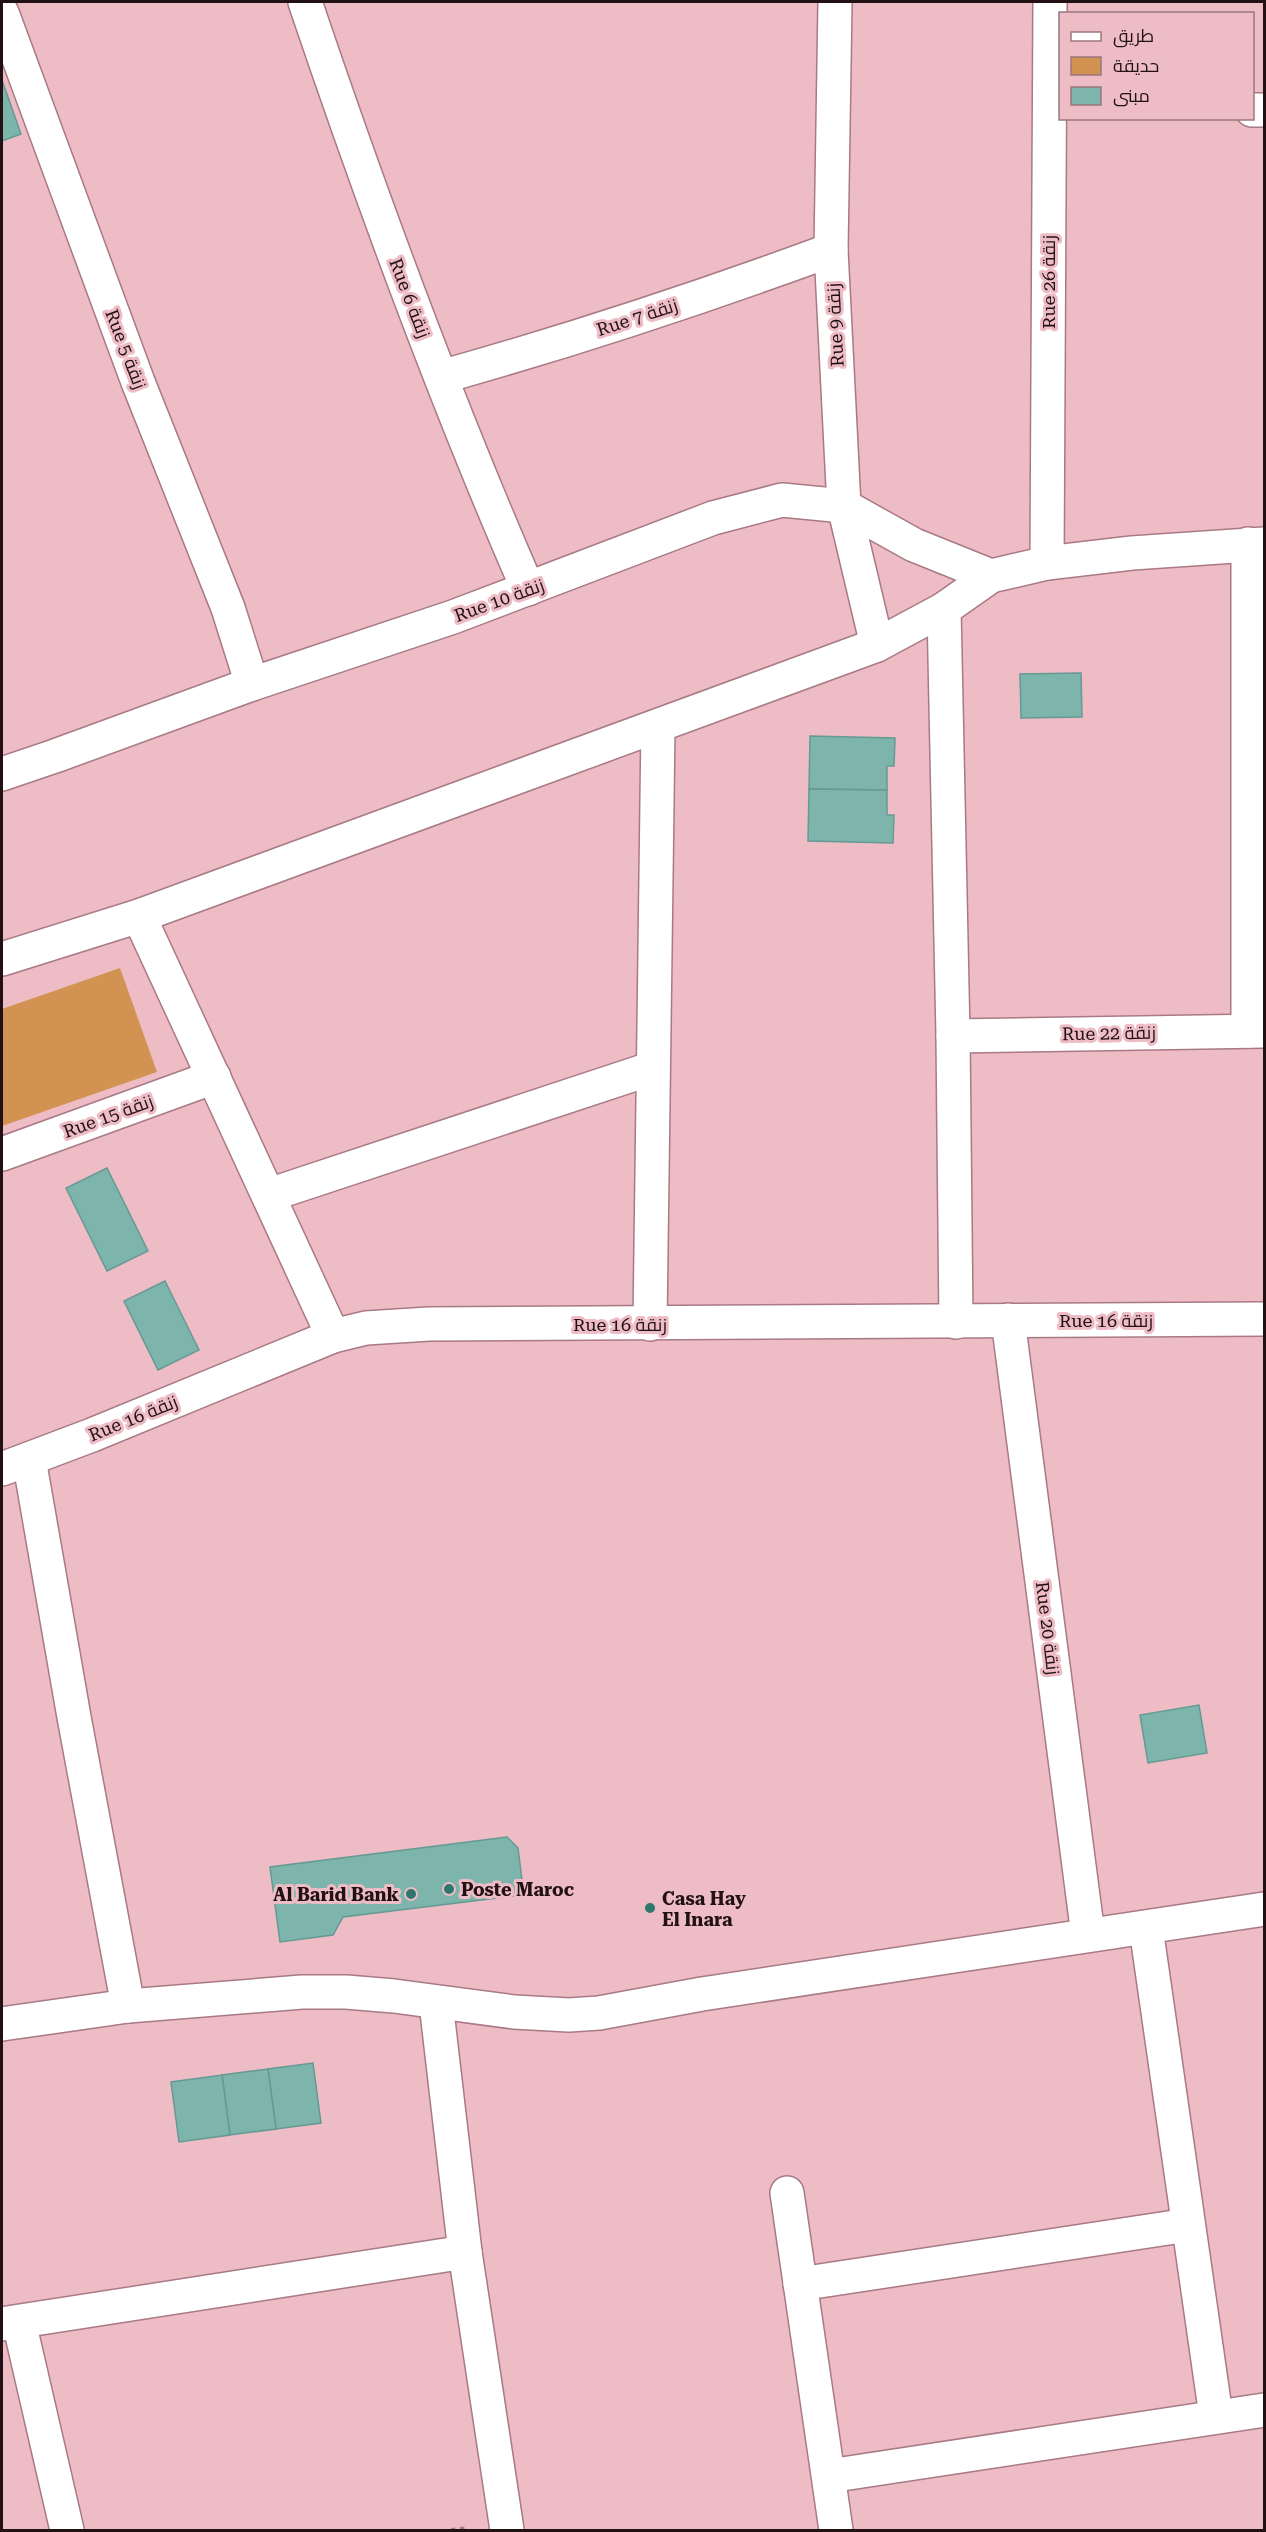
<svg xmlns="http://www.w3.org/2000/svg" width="1266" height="2532" font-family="'Roboto Serif',Cairo,serif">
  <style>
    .green { fill: #d29352 }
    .building { fill: #7db4ac; stroke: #649a93; stroke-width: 1.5 }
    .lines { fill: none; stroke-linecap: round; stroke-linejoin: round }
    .minor-casing { stroke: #a87a84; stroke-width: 36 }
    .path { stroke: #a17c83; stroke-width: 4; stroke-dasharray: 4.5 4.5; stroke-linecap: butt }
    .minor { stroke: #fff; stroke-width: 33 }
    .poi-dot { fill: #2f766f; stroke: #edbcc5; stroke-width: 2 }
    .labels { text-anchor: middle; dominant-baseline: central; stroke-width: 6; stroke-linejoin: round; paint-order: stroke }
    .street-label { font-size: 18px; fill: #211014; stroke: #edbcc5 }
    .poi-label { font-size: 18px; font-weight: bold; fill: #211014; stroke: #edbcc5; text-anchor: start }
  </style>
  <rect width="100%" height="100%" fill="#edbcc5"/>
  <polygon class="green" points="120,968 157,1072 2,1126 2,1009"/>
  <g class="building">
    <polygon points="2,80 21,134 2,141"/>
    <polygon points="1081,673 1082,717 1021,718 1020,674"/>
    <polygon points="810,736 895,738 894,766 887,766 887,790 809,789"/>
    <polygon points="809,789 887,790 887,815 894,815 893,843 808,841"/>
    <polygon points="107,1168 148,1251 107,1271 66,1188"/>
    <polygon points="165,1281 199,1350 158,1370 124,1301"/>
    <polygon points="1199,1705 1207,1753 1148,1763 1140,1715"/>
    <polygon points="507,1837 518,1848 522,1880 514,1896 343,1917 333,1935 280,1942 270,1867"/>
    <polygon points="313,2063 321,2123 276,2129 268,2069"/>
    <polygon points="268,2069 276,2129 230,2135 222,2075"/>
    <polygon points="222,2075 230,2135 179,2142 171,2082"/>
  </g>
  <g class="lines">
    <g class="minor-casing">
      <g id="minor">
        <path d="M 305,2 C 372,200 444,397 528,589"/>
        <polyline points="835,2 831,250 844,506 877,645"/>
        <polyline points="2,13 138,382 228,608 252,684"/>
        <polyline points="1252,110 1264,110"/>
        <path d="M 441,377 C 573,340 703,297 831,250"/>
        <polyline points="1248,544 1248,1031"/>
        <polyline points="1047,563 1050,2"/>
        <polyline points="944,609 953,1036 956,1322"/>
        <polyline points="2,774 55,756 252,684 453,617 713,518 782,500 844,506 914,545 991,576"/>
        <polyline points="139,916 333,1336"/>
        <polyline points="2,959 139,916 877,645 944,609 991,576 1047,563 1132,553 1264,544"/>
        <polyline points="953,1036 1264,1031"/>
        <polyline points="2,1154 214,1077"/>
        <polyline points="269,1195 653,1068"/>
        <polyline points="1008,1320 1088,1935"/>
        <polyline points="650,1324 658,727"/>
        <polyline points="29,1459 74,1717 128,2006"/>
        <polyline points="2,1469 92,1435 333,1336 366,1328 429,1324 1264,1319"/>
        <polyline points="1146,1928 1216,2416"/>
        <polyline points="436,2003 465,2252 507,2530"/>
        <polyline points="2,2024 128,2006 302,1992 346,1992 394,1996 514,2012 569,2015 599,2013 702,1994 1264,1909"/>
        <polyline points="787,2193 836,2530"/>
        <polyline points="800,2284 1188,2225"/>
        <polyline points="19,2322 67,2530"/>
        <polyline points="2,2324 465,2252"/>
        <polyline points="829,2476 1264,2410"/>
      </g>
    </g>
    <polyline class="path" points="451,2530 468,2528"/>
    <use href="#minor" class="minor"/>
  </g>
  <g class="poi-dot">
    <circle cx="449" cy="1889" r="6"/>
    <circle cx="411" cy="1894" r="6"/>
    <circle cx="650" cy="1908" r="6"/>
  </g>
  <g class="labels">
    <g class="street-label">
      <text transform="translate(1048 282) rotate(-90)">Rue 26 زنقة</text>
      <text transform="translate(410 298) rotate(69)">Rue 6 زنقة</text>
      <text transform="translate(637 317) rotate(-18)">Rue 7 زنقة</text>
      <text transform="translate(835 325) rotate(-93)">Rue 9 زنقة</text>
      <text transform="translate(126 349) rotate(69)">Rue 5 زنقة</text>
      <text transform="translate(499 600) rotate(-20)">Rue 10 زنقة</text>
      <text transform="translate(1109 1033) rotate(-1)">Rue 22 زنقة</text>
      <text transform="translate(108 1116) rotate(-20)">Rue 15 زنقة</text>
      <text x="1106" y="1320">Rue 16 زنقة</text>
      <text x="620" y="1324">Rue 16 زنقة</text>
      <text transform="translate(133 1418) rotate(-22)">Rue 16 زنقة</text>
      <text transform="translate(1048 1628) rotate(83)">Rue 20 زنقة</text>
    </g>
    <g class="poi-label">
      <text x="461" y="1889">Poste Maroc</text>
      <text x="399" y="1894" text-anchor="end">Al Barid Bank</text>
      <text x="662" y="1898">Casa Hay<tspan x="662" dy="21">El Inara</tspan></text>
    </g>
  </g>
  <rect width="1266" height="2532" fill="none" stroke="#211014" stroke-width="6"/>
  <rect x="1059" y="12" width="195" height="108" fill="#edbcc5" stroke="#9b777e" stroke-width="1.5"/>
  <rect x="1071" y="32" width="30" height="9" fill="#ffffff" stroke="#9b777e" stroke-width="1.5"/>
  <text x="1113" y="42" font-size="18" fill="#211014">طريق</text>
  <rect x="1071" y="57" width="30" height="18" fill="#d29352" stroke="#9b777e" stroke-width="1.5"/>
  <text x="1113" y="72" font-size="18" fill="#211014">حديقة</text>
  <rect x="1071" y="87" width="30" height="18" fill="#7db4ac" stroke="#9b777e" stroke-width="1.5"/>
  <text x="1113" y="102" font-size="18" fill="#211014">مبنى</text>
</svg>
